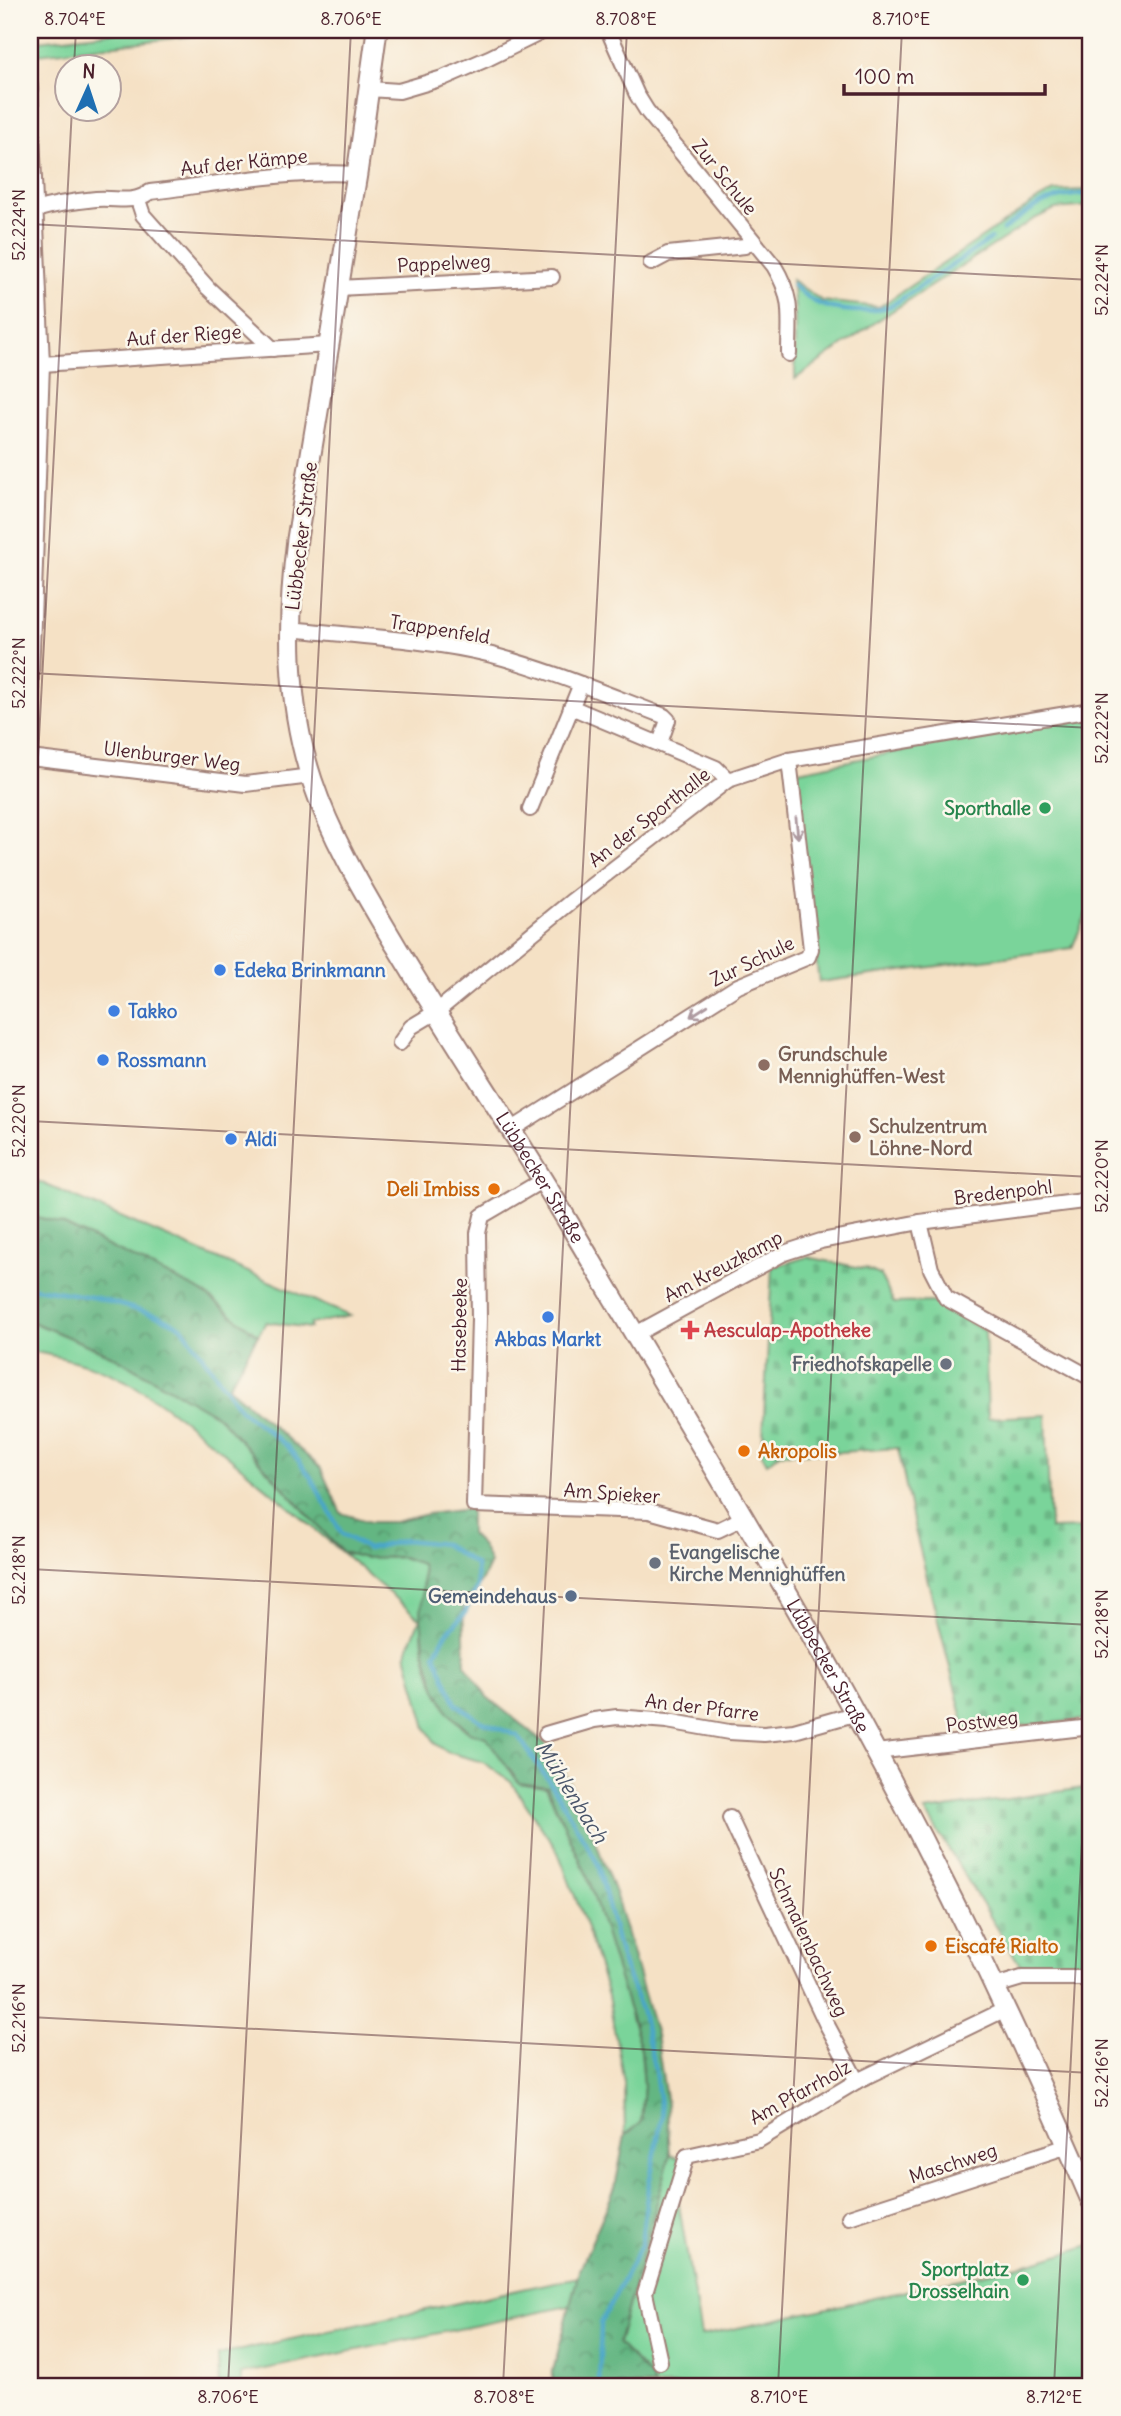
<svg xmlns="http://www.w3.org/2000/svg" width="1121" height="2416" font-family="Delius,sans-serif">
  <style>
    .grass { fill: #7ad49a; stroke: #627a62; stroke-width: 2 }
    .forest { fill: url(#forest-crowns); stroke: #566a56; stroke-width: 2 }
    .cemetery { fill: url(#cemetery-stones); stroke: #627a62; stroke-width: 2 }
    .lines { fill: none; stroke-linecap: round; stroke-linejoin: round }
    .stream { stroke: #49a6c8; stroke-width: 4.5 }
    .minor-casing { stroke: #a08078; stroke-width: 18 }
    .secondary-casing { stroke: #a08078; stroke-width: 23 }
    .minor { stroke: #fff; stroke-width: 14 }
    .secondary { stroke: #fff; stroke-width: 19 }
    .oneway { stroke: #ae9aa0 }
    .ticks { fill: none; stroke: #4a1f2b; stroke-width: 2; stroke-opacity: 0.45 }
    .leisure-dot { fill: #2e9e5b; stroke: #fbf7ec; stroke-width: 2.5 }
    .shop-dot { fill: #3f7fe0; stroke: #fbf7ec; stroke-width: 2.5 }
    .education-dot { fill: #8d6e63; stroke: #fbf7ec; stroke-width: 2.5 }
    .food-dot { fill: #e8710a; stroke: #fbf7ec; stroke-width: 2.5 }
    .health-dot { fill: #e0444e; stroke: #fbf7ec; stroke-width: 2.5 }
    .worship-dot { fill: #6b7280; stroke: #fbf7ec; stroke-width: 2.5 }
    .service-dot { fill: #5c6f8a; stroke: #fbf7ec; stroke-width: 2.5 }
    .labels { text-anchor: middle; dominant-baseline: central; stroke-width: 5; stroke-linejoin: round; paint-order: stroke }
    .street-label { font-size: 19px; fill: #4a1f2b; stroke: #fbf7ec }
    .leisure-label { font-size: 19px; font-weight: bold; fill: #27864d; stroke: #fbf7ec; text-anchor: end }
    .shop-label { font-size: 19px; font-weight: bold; fill: #366cbe; stroke: #fbf7ec; text-anchor: start }
    .education-label { font-size: 19px; font-weight: bold; fill: #785e54; stroke: #fbf7ec; text-anchor: start }
    .food-label { font-size: 19px; font-weight: bold; fill: #c56008; stroke: #fbf7ec; text-anchor: start }
    .health-label { font-size: 19px; font-weight: bold; fill: #be3a42; stroke: #fbf7ec; text-anchor: start }
    .worship-label { font-size: 19px; font-weight: bold; fill: #5b616d; stroke: #fbf7ec; text-anchor: end }
    .service-label { font-size: 19px; font-weight: bold; fill: #4e5e75; stroke: #fbf7ec; text-anchor: end }
    .water-label { font-size: 21px; font-style: italic; fill: #4a556a; stroke: #fbf7ec }
    .neatline { fill: none; stroke: #4a1f2b; stroke-width: 2.5 }
    .ticks-label { font-size: 18px; text-anchor: middle; fill: #4a1f2b }
  </style>
  <defs>
    <pattern id="forest-crowns" width="20" height="18" patternUnits="userSpaceOnUse" patternTransform="scale(1.75)"><rect width="20" height="18" fill="#63b682"/><path d="M2 6a3 3 0 1 1 6 0M12 15a3 3 0 1 1 6 0" fill="none" stroke="#54936b"/></pattern>
    <pattern id="cemetery-stones" width="16" height="16" patternUnits="userSpaceOnUse" patternTransform="scale(1.75)"><rect width="16" height="16" fill="#7ad49a"/><path d="M2 7V4a2 2 0 0 1 4 0v3zM10 15v-3a2 2 0 0 1 4 0v3z" fill="#6bb685"/></pattern>
  </defs>
  <rect width="100%" height="100%" fill="#fbf7ec"/>
  <filter id="ink" filterUnits="userSpaceOnUse"><feTurbulence type="fractalNoise" baseFrequency=".0143" numOctaves="2"/><feDisplacementMap in="SourceGraphic" scale="14" xChannelSelector="R" yChannelSelector="G"/><feConvolveMatrix kernelMatrix="1 2 1 2 8 2 1 2 1" color-interpolation-filters="sRGB"/></filter>
  <filter id="wash" filterUnits="userSpaceOnUse"><feTurbulence type="fractalNoise" baseFrequency=".00686" numOctaves="4" result="noise"/><feDisplacementMap in="SourceGraphic" scale="28" xChannelSelector="R" yChannelSelector="G"/><feGaussianBlur stdDeviation="1.57" result="paint"/><feColorMatrix in="noise" values="0 0 0 0 0 0 0 0 0 0 0 0 0 0 0 0 0 1.4 0 .05"/><feComposite in="paint" operator="in"/></filter>
  <g filter="url(#wash)">
    <rect width="100%" height="100%" fill="#f5e1c5"/>
    <g class="grass">
      <polygon points="134,30 243,30 30,55 30,42"/>
      <polygon points="1091,190 1091,206 1055,209 1034,219 883,317 795,379 795,310 792,280 822,301 879,307 1039,199 1054,191"/>
      <polygon points="1091,717 1091,903 1072,948 819,982 793,772 1034,725"/>
      <polygon points="30,1178 350,1316 310,1324 310,1328 266,1322 258,1335 201,1291 62,1224 30,1215"/>
      <path d="M 30,1321 L 111,1355 L 218,1416 L 342,1552 L 389,1558 L 402,1557 L 421,1564 C 427,1592 418,1622 424,1651 C 431,1680 442,1712 467,1731 C 473,1735 482,1734 487,1738 C 499,1748 510,1770 519,1783 L 546,1787 L 587,1875 L 641,2049 L 644,2085 L 641,2124 L 625,2135 L 624,2082 L 608,1996 L 587,1928 L 558,1852 L 511,1782 L 483,1762 L 447,1752 L 436,1744 L 426,1728 L 406,1654 L 420,1619 C 357,1567 297,1512 233,1460 C 199,1432 165,1403 126,1381 C 96,1365 63,1357 30,1351 Z"/>
      <polygon points="670,2155 685,2160 678,2200 701,2336 1020,2266 1091,2245 1091,2386 654,2386 648,2374 618,2343"/>
      <polygon points="578,2277 570,2306 241,2374 241,2386 219,2386 218,2355"/>
    </g>
    <polygon class="forest" points="30,1215 62,1224 201,1291 258,1335 228,1387 320,1467 341,1513 370,1522 395,1522 428,1514 470,1509 470,1534 482,1546 490,1563 482,1580 463,1605 465,1664 487,1697 546,1744 564,1771 596,1842 616,1896 656,2035 667,2105 670,2155 618,2343 648,2374 654,2386 552,2386 553,2371 579,2271 615,2188 625,2135 641,2123 644,2085 641,2049 587,1875 547,1787 519,1783 486,1737 469,1732 449,1713 436,1689 425,1652 421,1619 423,1572 421,1564 402,1557 364,1558 342,1552 218,1416 111,1355 30,1321"/>
    <g class="cemetery">
      <polygon points="807,1257 866,1269 880,1275 894,1303 932,1302 985,1331 988,1418 1046,1415 1050,1529 1091,1528 1091,1719 966,1731 915,1530 898,1448 840,1452 781,1453 767,1463 762,1454 772,1267"/>
      <polygon points="1091,1787 1091,1966 1020,1965 925,1811"/>
    </g>
    <g class="lines">
      <g class="stream">
        <path d="M 1003,230 C 1036,205 1049,194 1091,194"/>
        <path d="M 793,285 C 800,290 806,298 815,302 C 835,312 870,314 891,306 L 991,239"/>
        <polyline points="30,1287 97,1298 161,1317 182,1327 241,1410 288,1447 310,1476 342,1534 368,1549 405,1540 444,1544 476,1565 477,1587 465,1613 446,1634 435,1654 456,1704 481,1721 518,1736 557,1793 598,1864 621,1958 642,2012 655,2071 662,2117 648,2189 641,2245 601,2323 599,2386"/>
      </g>
    </g>
  </g>
  <g filter="url(#ink)">
    <g class="lines">
      <g class="minor-casing">
        <g id="minor">
          <path d="M 608,30 L 637,95 L 647,111 L 774,266 C 794,299 789,317 789,354"/>
          <polyline points="369,89 399,91 443,78 489,58 546,30"/>
          <polyline points="138,200 143,215 208,288 273,349"/>
          <path d="M 35,210 C 55,204 75,201 96,199 C 117,197 131,205 150,192 C 218,184 288,170 357,174"/>
          <polyline points="651,263 668,254 745,246 752,240"/>
          <polyline points="338,288 552,277"/>
          <polyline points="42,364 328,345"/>
          <path d="M 290,629 C 356,636 427,639 492,655 C 550,670 608,695 664,716 L 668,720 L 660,743"/>
          <polyline points="30,707 42,364 30,86"/>
          <polyline points="571,707 716,768 728,780"/>
          <polyline points="30,758 246,784 311,776"/>
          <polyline points="530,809 581,684"/>
          <polyline points="400,1043 411,1027 436,1012 573,900 728,780 789,760 1091,710"/>
          <polyline points="511,1130 738,986 808,957 811,949 789,760"/>
          <polyline points="543,1180 482,1216 478,1233 479,1319 474,1505 649,1511 718,1530 743,1518"/>
          <polyline points="920,1222 931,1269 946,1298 1091,1378"/>
          <polyline points="634,1335 784,1253 821,1241 920,1222 1091,1200"/>
          <polyline points="546,1734 594,1720 617,1717 667,1721 729,1732 764,1734 794,1731 854,1714"/>
          <polyline points="876,1752 1091,1727"/>
          <polyline points="730,1818 826,2023 857,2081"/>
          <polyline points="995,1986 1022,1978 1091,1978"/>
          <polyline points="849,2217 1068,2146"/>
          <polyline points="660,2362 645,2293 687,2156 759,2140 857,2081 1006,2009"/>
        </g>
      </g>
      <g class="secondary-casing">
        <g id="secondary">
          <path id="s1" d="M 377,30 L 357,174 L 297,539 C 287,620 286,701 312,780 C 332,840 364,892 396,946 C 452,1040 514,1131 570,1225 C 673,1400 780,1573 876,1752 C 955,1898 1026,2048 1091,2200"/>
        </g>
      </g>
      <use href="#minor" class="minor"/>
      <use href="#secondary" class="secondary"/>
    </g>
    <defs><path id="oneway-shaft" d="M-6 0H5M1.5-3L5.5 0L1.5 3" fill="none" stroke-width="1.6" stroke-linecap="round" stroke-linejoin="round" transform="scale(1.75)"/></defs>
    <g class="oneway">
      <use href="#oneway-shaft" transform="translate(797 828) rotate(84)"/>
      <use href="#oneway-shaft" transform="translate(699 1011) rotate(147)"/>
    </g>
  </g>
  <path class="ticks" d="M 74,66 L 76,30M 30,224 L 1091,280M 30,673 L 1091,728M 30,910 L 72,108M 30,1121 L 1091,1177M 30,1569 L 1091,1625M 30,2017 L 1091,2073M 228,2386 L 351,30M 503,2386 L 627,30M 778,2386 L 902,30M 1054,2386 L 1091,1669"/>
  <g class="leisure-dot">
    <circle cx="1045" cy="808" r="7"/>
    <circle cx="1023" cy="2280" r="7"/>
  </g>
  <g class="shop-dot">
    <circle cx="220" cy="970" r="7"/>
    <circle cx="114" cy="1011" r="7"/>
    <circle cx="103" cy="1060" r="7"/>
    <circle cx="231" cy="1139" r="7"/>
    <circle cx="548" cy="1317" r="7"/>
  </g>
  <g class="education-dot">
    <circle cx="764" cy="1065" r="7"/>
    <circle cx="855" cy="1137" r="7"/>
  </g>
  <g class="food-dot">
    <circle cx="494" cy="1189" r="7"/>
    <circle cx="744" cy="1451" r="7"/>
    <circle cx="931" cy="1946" r="7"/>
  </g>
  <path class="health-dot" d="M686.5 1319.5h7v7h7v7h-7v7h-7v-7h-7v-7h7z"/>
  <g class="worship-dot">
    <circle cx="946" cy="1364" r="7"/>
    <circle cx="655" cy="1563" r="7"/>
  </g>
  <circle class="service-dot" cx="571" cy="1596" r="7"/>
  <g class="labels">
    <g class="street-label">
      <text transform="translate(244 162) rotate(-6)">Auf der Kämpe</text>
      <text transform="translate(725 177) rotate(51)">Zur Schule</text>
      <text transform="translate(444 263) rotate(-3)">Pappelweg</text>
      <text transform="translate(184 335) rotate(-4)">Auf der Riege</text>
      <text transform="translate(301 536) rotate(-83)">Lübbecker Straße</text>
      <text transform="translate(440 629) rotate(9)">Trappenfeld</text>
      <text transform="translate(172 756) rotate(7)">Ulenburger Weg</text>
      <text transform="translate(649 817) rotate(-38)">An der Sporthalle</text>
      <text transform="translate(752 961) rotate(-26)">Zur Schule</text>
      <text stroke="none"><textPath href="#s1" startOffset="1218">Lübbecker Straße</textPath></text>
      <text transform="translate(1003 1192) rotate(-7)">Bredenpohl</text>
      <text transform="translate(723 1266) rotate(-28)">Am Kreuzkamp</text>
      <text transform="translate(459 1325) rotate(-89)">Hasebeeke</text>
      <text transform="translate(612 1493) rotate(4)">Am Spieker</text>
      <text stroke="none"><textPath href="#s1" startOffset="1785">Lübbecker Straße</textPath></text>
      <text transform="translate(702 1707) rotate(7)">An der Pfarre</text>
      <text transform="translate(982 1721) rotate(-7)">Postweg</text>
      <text transform="translate(809 1942) rotate(65)">Schmalenbachweg</text>
      <text transform="translate(800 2092) rotate(-29)">Am Pfarrholz</text>
      <text transform="translate(953 2163) rotate(-18)">Maschweg</text>
    </g>
    <g class="leisure-label">
      <text x="1031" y="808">Sporthalle</text>
      <text x="1009" y="2269">Sportplatz<tspan x="1009" dy="22">Drosselhain</tspan></text>
    </g>
    <g class="shop-label">
      <text x="234" y="970">Edeka Brinkmann</text>
      <text x="128" y="1011">Takko</text>
      <text x="117" y="1060">Rossmann</text>
      <text x="245" y="1139">Aldi</text>
      <text x="548" y="1339" text-anchor="middle">Akbas Markt</text>
    </g>
    <g class="education-label">
      <text x="778" y="1054">Grundschule<tspan x="778" dy="22">Mennighüffen-West</tspan></text>
      <text x="869" y="1126">Schulzentrum<tspan x="869" dy="22">Löhne-Nord</tspan></text>
    </g>
    <g class="food-label">
      <text x="480" y="1189" text-anchor="end">Deli Imbiss</text>
      <text x="758" y="1451">Akropolis</text>
      <text x="945" y="1946">Eiscafé Rialto</text>
    </g>
    <g class="health-label">
      <text x="704" y="1330">Aesculap-Apotheke</text>
    </g>
    <g class="worship-label">
      <text x="932" y="1364">Friedhofskapelle</text>
      <text x="669" y="1552" text-anchor="start">Evangelische<tspan x="669" dy="22">Kirche Mennighüffen</tspan></text>
    </g>
    <g class="service-label">
      <text x="557" y="1596">Gemeindehaus</text>
    </g>
    <g class="water-label">
      <text transform="translate(572 1792) rotate(58)">Mühlenbach</text>
    </g>
  </g>
  <rect width="1121" height="2416" fill="none" stroke="#fbf7ec" stroke-width="77"/>
  <g transform="translate(88 88) rotate(3)"><circle r="33" fill="#fbf7ec" stroke="#b4a19f" stroke-width="2"/>
  <path d="M0-5L12 26L0 18L-12 26Z" fill="#1f6fb2"/>
  <text y="-10" font-size="19" font-weight="bold" text-anchor="middle" fill="#4a1f2b">N</text>
  </g>
  <path d="M844 84v10h201v-10" fill="none" stroke="#4a1f2b" stroke-width="3.5"/>
  <text x="855" y="84" font-size="21" fill="#4a1f2b" stroke="#fbf7ec" stroke-width="5" paint-order="stroke">100 m</text>
  <rect x="38" y="38" width="1044" height="2340" class="neatline"/>
  <g class="ticks-label">
    <text x="75" y="25">8.704°E</text>
    <text x="351" y="25">8.706°E</text>
    <text x="626" y="25">8.708°E</text>
    <text x="901" y="25">8.710°E</text>
    <text transform="translate(19 225) rotate(-90)" y="6">52.224°N</text>
    <text transform="translate(1102 280) rotate(-90)" y="6">52.224°N</text>
    <text transform="translate(19 673) rotate(-90)" y="6">52.222°N</text>
    <text transform="translate(1102 728) rotate(-90)" y="6">52.222°N</text>
    <text transform="translate(19 1121) rotate(-90)" y="6">52.220°N</text>
    <text transform="translate(1102 1176) rotate(-90)" y="6">52.220°N</text>
    <text transform="translate(19 1570) rotate(-90)" y="6">52.218°N</text>
    <text transform="translate(1102 1624) rotate(-90)" y="6">52.218°N</text>
    <text transform="translate(19 2018) rotate(-90)" y="6">52.216°N</text>
    <text transform="translate(1102 2073) rotate(-90)" y="6">52.216°N</text>
    <text x="228" y="2403">8.706°E</text>
    <text x="504" y="2403">8.708°E</text>
    <text x="779" y="2403">8.710°E</text>
    <text x="1054" y="2403">8.712°E</text>
  </g>
</svg>
